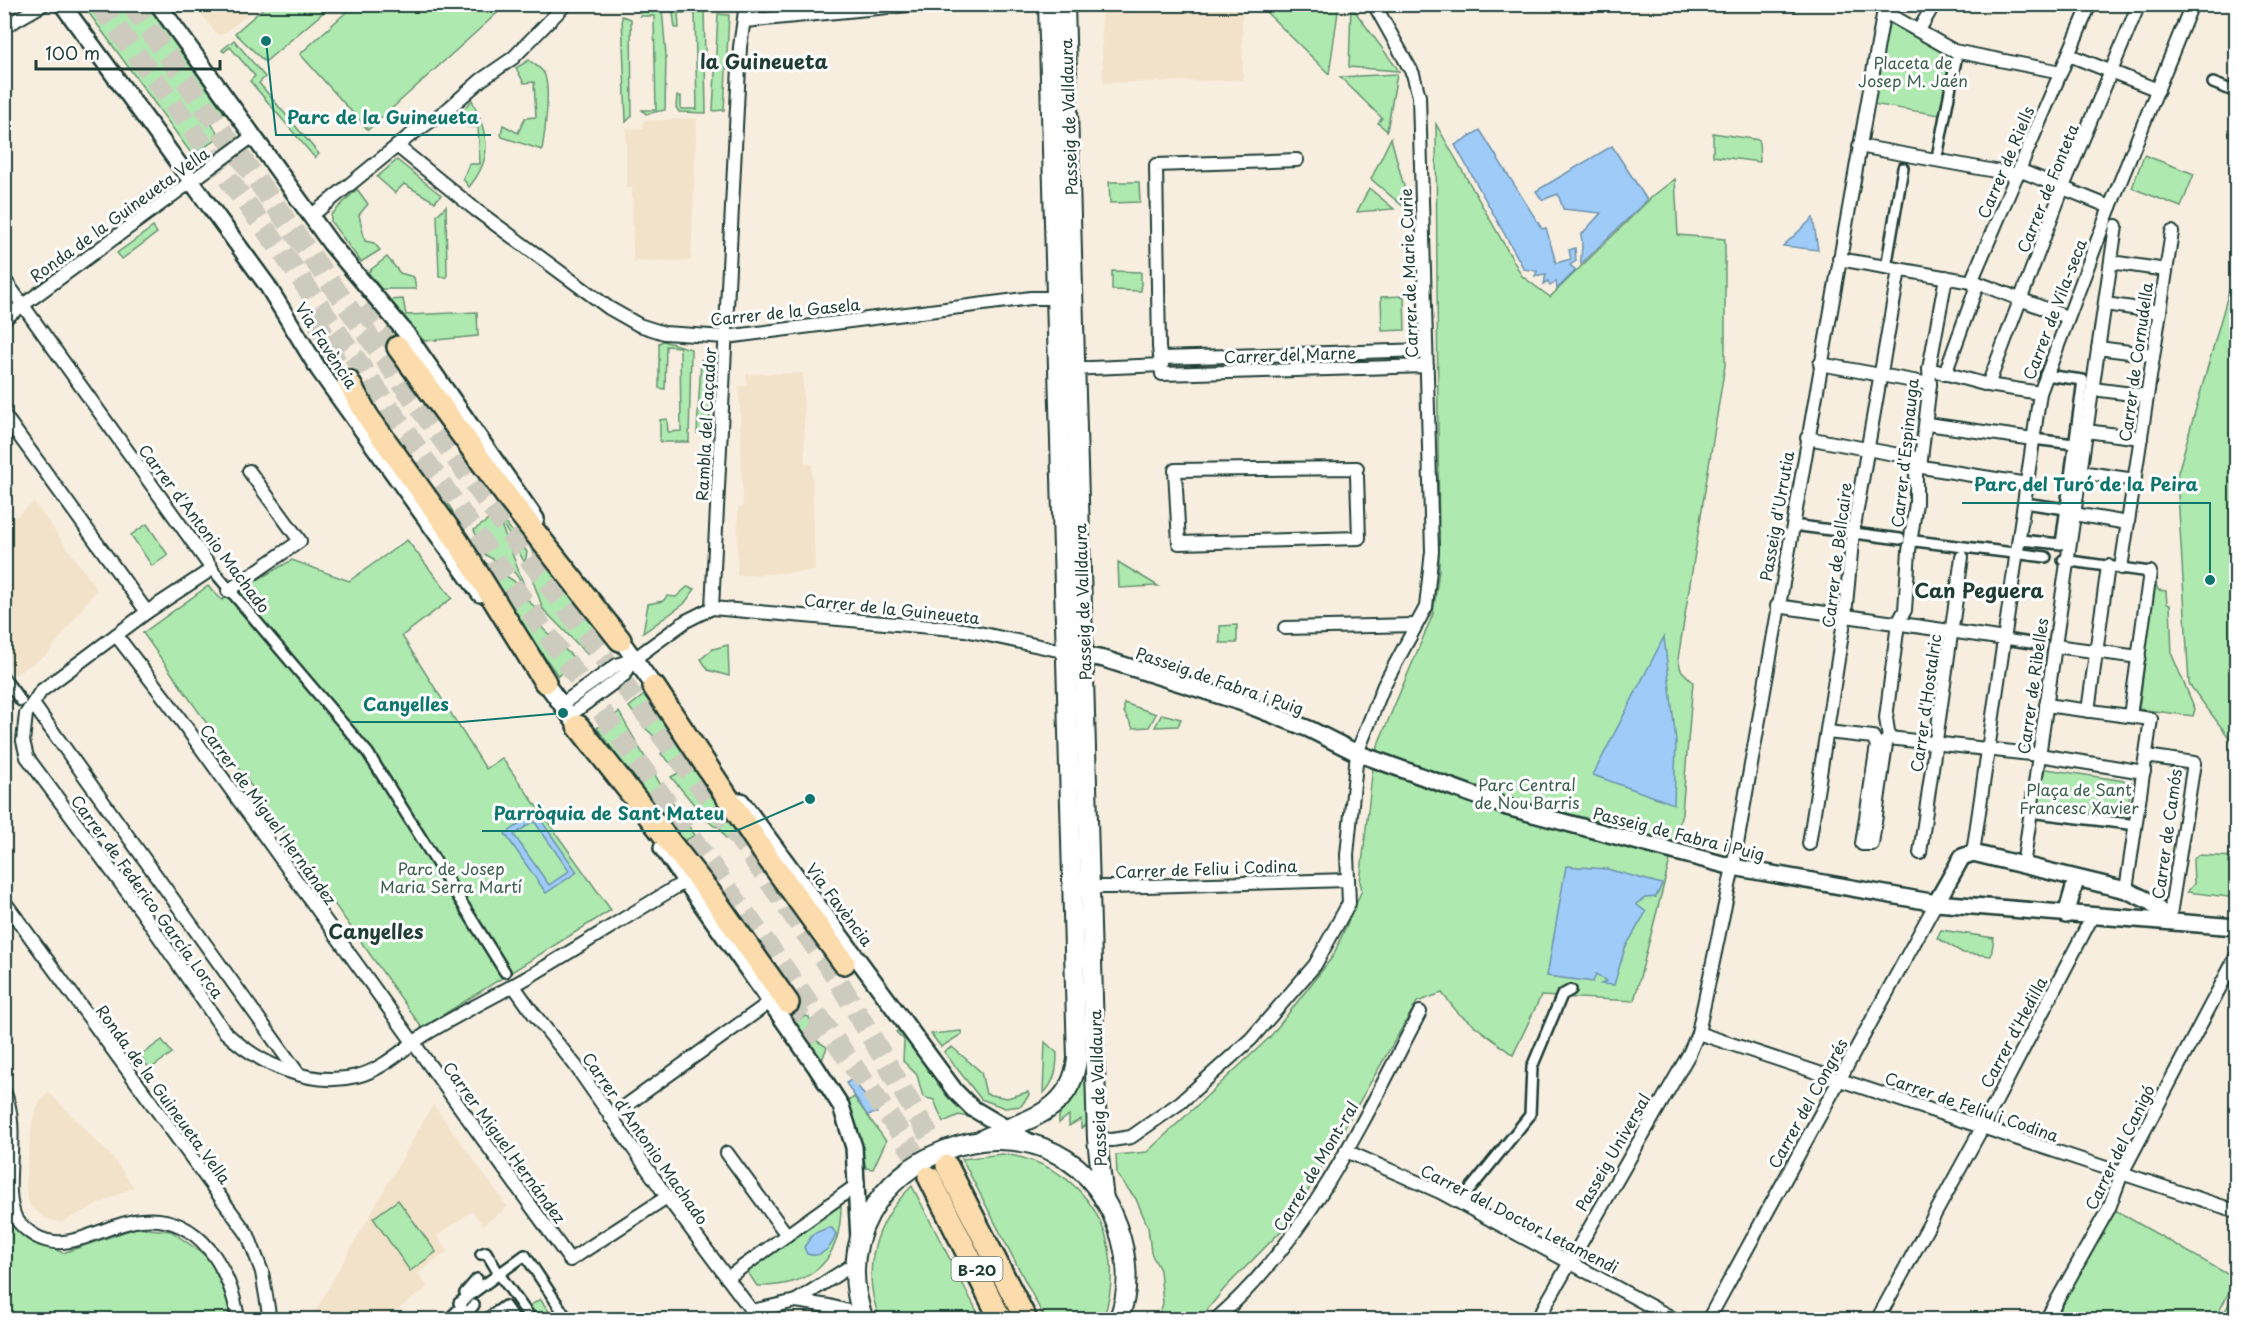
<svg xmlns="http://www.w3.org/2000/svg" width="2241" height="1324" font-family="'Playpen Sans',sans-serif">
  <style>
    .built { fill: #f3e2ca }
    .green { fill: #aee9af; stroke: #669372; stroke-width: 1.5 }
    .water { fill: #9fcbf9; stroke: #6c92aa; stroke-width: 1.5; fill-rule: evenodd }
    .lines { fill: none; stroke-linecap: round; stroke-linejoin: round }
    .trunk-tunnel { stroke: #cdcbbe; stroke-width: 21; stroke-dasharray: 21 10; stroke-linecap: butt }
    .pedestrian-casing { stroke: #1f3d34; stroke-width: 14 }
    .minor-casing { stroke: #1f3d34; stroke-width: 16 }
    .tertiary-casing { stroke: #1f3d34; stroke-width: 20 }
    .secondary-casing { stroke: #1f3d34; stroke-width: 22 }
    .trunk-casing { stroke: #1f3d34; stroke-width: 26 }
    .pedestrian { stroke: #fff; stroke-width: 9 }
    .minor { stroke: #fff; stroke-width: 12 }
    .tertiary { stroke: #fff; stroke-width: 15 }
    .secondary { stroke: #fff; stroke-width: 18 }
    .trunk { stroke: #fcdcac; stroke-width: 21 }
    .labels { text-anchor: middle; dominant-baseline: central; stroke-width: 6; stroke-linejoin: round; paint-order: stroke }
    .shield { fill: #fff; stroke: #627771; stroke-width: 1.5 }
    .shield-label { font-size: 15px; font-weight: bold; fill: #1f3d34 }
    .park-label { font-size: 16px; fill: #3c5f4d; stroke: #fff }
    .street-label { font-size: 16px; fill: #1f3d34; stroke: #fff }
    .quarter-label { font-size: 20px; font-weight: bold; fill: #1f3d34; stroke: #fff }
    .leader { fill: none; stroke: #0f766e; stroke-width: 2 }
    .callout-dot { fill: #0f766e; stroke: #fff; stroke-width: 2 }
    .callout-label { font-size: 18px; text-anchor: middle; font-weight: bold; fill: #0f766e; stroke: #fff; stroke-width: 6; stroke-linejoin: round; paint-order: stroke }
  </style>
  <rect width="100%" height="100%" fill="#f8eee0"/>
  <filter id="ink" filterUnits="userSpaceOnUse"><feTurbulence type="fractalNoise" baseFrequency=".0167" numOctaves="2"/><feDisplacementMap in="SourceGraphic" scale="12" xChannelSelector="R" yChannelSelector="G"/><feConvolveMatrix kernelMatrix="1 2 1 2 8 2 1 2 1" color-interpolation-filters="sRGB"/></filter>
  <g filter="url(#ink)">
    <g class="built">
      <polygon points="195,5 260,5 222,35 216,34"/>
      <polygon points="1101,5 1242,5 1243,80 1103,83"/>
      <polygon points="697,118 691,261 633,261 632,188 626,188 626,128 643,128 643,121"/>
      <polygon points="803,373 805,463 812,464 815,571 737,576 738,507 743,507 739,386 747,386 746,374"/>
      <polygon points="34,502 97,589 48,654 15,675 5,658 5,525"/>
      <polygon points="49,1092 113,1158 134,1187 62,1222 46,1219 29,1205 25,1183 32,1122 39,1102"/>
      <polygon points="433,1104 508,1207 483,1225 472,1211 437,1236 448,1251 418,1273 428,1287 385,1319 316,1319 313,1315"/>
    </g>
    <g class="green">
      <polygon points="83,5 147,5 224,112 210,122 220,136 193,156"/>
      <polygon points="267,5 267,4 332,5 265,62 235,33"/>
      <polygon points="354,5 354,4 506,5 368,130 300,54"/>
      <polygon points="650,5 662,8 666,56 665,110 646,114 642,110 656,110 654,16 640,16 642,8"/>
      <polygon points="704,5 706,113 679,112 676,107 677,96 681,96 681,109 697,109 695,13 678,13 679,28 675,28 673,13 677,8"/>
      <polygon points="1259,5 1339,5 1329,74"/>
      <polygon points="1351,6 1399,71 1349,67"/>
      <polygon points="1883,11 1954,51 1945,116 1866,103"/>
      <polygon points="718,14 729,15 724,110 713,111"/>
      <polygon points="622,16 631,19 632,116 626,122"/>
      <polygon points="234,40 265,77 259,83 319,154 315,158 250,81 255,76 230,47 224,52 222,50"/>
      <path d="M 529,60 C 533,64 541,68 544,73 C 551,88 545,133 542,150 L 502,137 L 501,134 L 503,125 L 518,133 L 525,118 L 536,117 L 534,82 L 524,83 L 516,68 Z"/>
      <polygon points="1397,74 1387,131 1378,123 1382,118 1340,77"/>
      <path d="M 472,100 C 487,134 495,156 469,187 L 463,179 L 469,164 L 480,164 L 478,127 L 468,127 L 460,113 Z"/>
      <polygon points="1436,124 1522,276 1550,297 1654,195 1675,179 1678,235 1725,239 1725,365 1678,659 1681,670 1693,682 1682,813 1634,1001 1541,996 1513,1055 1458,1013 1442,993 1417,1002 1290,1222 1224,1289 1200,1319 1157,1319 1163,1304 1160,1270 1151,1253 1148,1227 1136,1199 1117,1175 1116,1155 1147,1152 1270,1037 1333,956 1362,890 1360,882 1372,775 1379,742 1433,614 1439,570"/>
      <polygon points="1713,133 1759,140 1760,162 1713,156"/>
      <polygon points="1391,138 1410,209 1405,208 1371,179"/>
      <polygon points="2144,155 2194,174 2181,207 2132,188"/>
      <polygon points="397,160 441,195 435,202 404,184 395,193 377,177"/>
      <polygon points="1109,182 1139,182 1140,202 1110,203"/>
      <polygon points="1369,188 1394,209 1357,212"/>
      <polygon points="357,189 368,204 359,215 365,241 374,243 380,250 361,262 331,222 331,215"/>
      <polygon points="446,206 447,277 439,277 437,215"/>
      <polygon points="153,227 157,233 122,259 117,253"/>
      <polygon points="387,257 400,273 414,277 416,289 381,289 368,272"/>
      <polygon points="2236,266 2236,747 2189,684 2177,476"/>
      <polygon points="1112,271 1141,272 1141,291 1112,290"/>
      <polygon points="1404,296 1405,330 1382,331 1381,297"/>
      <polygon points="403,299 406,315 477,312 478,336 425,341 413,332 389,300"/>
      <polygon points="663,341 691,349 689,442 660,442 660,420 667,419 668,432 681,431 680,347 666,346 665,389 659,388 659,343"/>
      <polygon points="701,360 712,360 709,434 697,433"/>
      <polygon points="376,411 400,440 430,485 446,500 481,560 514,581 524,597 544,615 537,623 578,662 558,676 373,413"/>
      <polygon points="512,511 606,640 587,654 543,609 528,567 534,555"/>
      <polygon points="497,514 524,585 514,572 484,554 474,530"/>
      <polygon points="503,519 527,552 525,563 503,524"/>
      <polygon points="147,524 168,555 152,566 131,535"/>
      <polygon points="407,540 452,598 402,636 486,769 502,758 611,910 422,1028 143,633 208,586 222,600 292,560 349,581"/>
      <polygon points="1118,562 1158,586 1119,588"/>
      <polygon points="2155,580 2158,590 2166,591 2167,604 2170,605 2172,655 2195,709 2193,716 2139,709"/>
      <polygon points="687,587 695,589 684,604 643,633 648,604 663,601 667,596 676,597"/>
      <polygon points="1237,625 1237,643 1220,643 1220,626"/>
      <polygon points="728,645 729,676 708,670 701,659 713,649"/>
      <polygon points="644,695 742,827 726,839 719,827 714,826 707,820 671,777 680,772 661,754 666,747 644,727 629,707"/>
      <polygon points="1124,703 1156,714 1149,727 1133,728 1124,712"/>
      <polygon points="619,712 666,794 695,835 679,844 597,728"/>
      <polygon points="1162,714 1181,719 1178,726 1155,727"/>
      <polygon points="2040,768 2131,782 2126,829 2034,814"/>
      <polygon points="2198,855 2236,857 2236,898 2187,892 2194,884 2193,860"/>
      <polygon points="1080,908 1089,1124 1081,1128 1081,1119 1069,1126 1069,1115 1059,1123 1059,1115 1076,1095 1085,1070"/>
      <polygon points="1941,930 1994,938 1991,956 1963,953 1937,938"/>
      <polygon points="806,1016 809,1017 817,1041 827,1047 821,1063 793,1023"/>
      <polygon points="902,1029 977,1119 959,1115 943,1122 934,1100 923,1097 917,1075 903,1061 904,1040 896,1032"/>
      <polygon points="961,1031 962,1034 941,1047 931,1034"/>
      <polygon points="162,1040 172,1053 150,1069 140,1056"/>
      <path d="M 1045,1042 L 1057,1053 C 1057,1069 1055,1082 1043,1094 Z"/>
      <polygon points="952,1047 981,1072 986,1094 1007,1098 1028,1092 1029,1095 1021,1106 1005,1108 981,1099 944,1052"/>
      <polygon points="854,1097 886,1141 873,1169 866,1168 857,1127 847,1102"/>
      <path d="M 1002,1154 C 1086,1163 1131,1241 1103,1319 L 1045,1319 L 962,1159 Z"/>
      <path d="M 912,1186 L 981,1319 L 880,1319 C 860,1271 875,1221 912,1186 Z"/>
      <polygon points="398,1200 436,1252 410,1271 373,1218"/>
      <path d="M 841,1202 C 842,1259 815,1287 757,1286 L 747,1271 Z"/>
      <polygon points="2113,1209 2236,1279 2215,1319 2054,1320"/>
      <polygon points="4,1213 26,1237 63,1253 136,1228 171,1231 210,1259 229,1304 229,1319 5,1319"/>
      <polygon points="2236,1290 2236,1319 2221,1319"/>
      <polygon points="540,1299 554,1318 540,1319 530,1306"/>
    </g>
    <g class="water">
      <polygon points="1480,130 1542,229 1546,228 1556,263 1571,259 1569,250 1575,248 1576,261 1570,265 1576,270 1557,289 1556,281 1550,286 1548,281 1544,284 1546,274 1535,276 1537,271 1524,269 1455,145"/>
      <path d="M 1612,146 L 1647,200 L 1581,264 C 1580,252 1584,248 1581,235 L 1601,213 L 1563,209 L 1558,194 L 1542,200 L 1536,191 Z"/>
      <polygon points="1813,218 1818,250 1783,246"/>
      <polygon points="1664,637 1676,741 1674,804 1593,775"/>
      <path d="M 536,813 L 577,872 L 546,893 L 505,834 ZM 534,821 L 569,871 L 549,885 L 514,835 Z"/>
      <polygon points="1566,866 1607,869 1662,884 1656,897 1645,898 1636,904 1646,912 1625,948 1614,985 1601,984 1606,981 1596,974 1593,982 1547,976"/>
      <polygon points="853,1079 877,1113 867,1115 846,1083"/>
      <path d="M 827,1228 L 832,1228 L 836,1234 C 832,1247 821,1259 807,1254 L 804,1247 L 813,1234 Z"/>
    </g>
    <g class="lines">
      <g class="trunk-tunnel">
        <polyline points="99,4 283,253 473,530 895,1125 929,1177"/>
        <polyline points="131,4 503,524 734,831 835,975 947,1166"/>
        <polyline points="362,308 398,347"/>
        <polyline points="315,315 332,354 348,381"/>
        <polyline points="788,1003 819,1039"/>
      </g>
      <g class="pedestrian-casing">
        <g id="pedestrian">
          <polyline points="2213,83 2236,92"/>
          <polyline points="1938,152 1956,60"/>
          <polyline points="1886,268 1903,168"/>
          <polyline points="2033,439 2074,444"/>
          <polyline points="2024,503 2066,509"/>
          <polyline points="1800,526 1900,539"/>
          <polyline points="2020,540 2061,544 2083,380 2045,375"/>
          <polyline points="1915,541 2046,557"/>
          <polyline points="2063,560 2150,572"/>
          <polyline points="212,569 368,753 505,972"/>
          <polyline points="2005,639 2043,645"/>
          <polyline points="4,678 21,701"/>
          <polyline points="2037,813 2129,824"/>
          <polyline points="1459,1203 1530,1115 1532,1067 1562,995 1571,990"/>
          <polyline points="481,1254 486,1252 499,1274 532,1320"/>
          <polyline points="467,1296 465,1293 477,1279"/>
          <polyline points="448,1320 458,1310 467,1314 474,1305"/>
          <polyline points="471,1320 459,1303 525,1255 568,1320"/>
          <polyline points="485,1320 505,1306 515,1320"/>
        </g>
      </g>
      <g class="minor-casing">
        <g id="minor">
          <polyline points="1883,11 1954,51 2061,72"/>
          <polyline points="744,21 919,4"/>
          <polyline points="4,27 44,4"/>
          <polyline points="1919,30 1934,4"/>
          <polyline points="2069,55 2158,90"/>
          <polyline points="397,146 476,210 609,308 639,325 664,333 726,337 1031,298 1056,298"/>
          <polyline points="1859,146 2017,175"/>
          <polyline points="1297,160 1156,165 1159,347 1162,374 1427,366"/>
          <polyline points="2019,170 2110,207"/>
          <polyline points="311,216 408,137 448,109 481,80 513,58 566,4"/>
          <polyline points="1839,259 1978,283 2067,317"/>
          <polyline points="2111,262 2166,270"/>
          <path d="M 4,279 L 212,569 L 147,612 L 41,691 L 26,714 L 23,741 L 27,757 L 142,912 L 224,1031 C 257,1063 309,1088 357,1076 C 383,1070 405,1047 426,1034 C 460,1013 496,996 530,976 C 582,945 634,912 686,881"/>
          <polyline points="1971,282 2090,4"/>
          <polyline points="2105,304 2160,312"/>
          <polyline points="4,319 253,136"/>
          <polyline points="2098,348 2153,355"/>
          <polyline points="1162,358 1426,350"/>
          <polyline points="1820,364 1930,384"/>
          <polyline points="1068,369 1162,365"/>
          <polyline points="1929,369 1988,385 2040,393"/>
          <polyline points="1945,374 1978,283"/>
          <polyline points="1988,385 2063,187 2139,4"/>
          <polyline points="2093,389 2147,396"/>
          <polyline points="4,415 147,612"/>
          <polyline points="1927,424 2033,439"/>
          <polyline points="2086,431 2141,438"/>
          <polyline points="1807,438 1921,459"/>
          <polyline points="1916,466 2027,484"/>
          <polyline points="1357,468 1175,470 1179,543 1359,538 1357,476"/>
          <polyline points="2080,472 2135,480"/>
          <polyline points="2074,514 2128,523"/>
          <polyline points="2121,568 2172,232"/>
          <polyline points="228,591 300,541 249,471"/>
          <polyline points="1777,606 2005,639"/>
          <polyline points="712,608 740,47 746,4"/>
          <polyline points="712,608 965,630 1067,652"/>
          <polyline points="1285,628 1415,625"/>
          <polyline points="116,635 170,705 570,1260 667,1197"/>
          <polyline points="2055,646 2139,657"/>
          <polyline points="33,704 297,1072"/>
          <polyline points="562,704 617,665 634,659 686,621 712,608"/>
          <polyline points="2046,705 2151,719 2126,890"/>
          <polyline points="2088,711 2108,566"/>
          <polyline points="570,715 624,675 634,659"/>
          <polyline points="2130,716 2150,572"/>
          <polyline points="1827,732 1873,737 1877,745 1881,746 1889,738 2039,755 2144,772"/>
          <polyline points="1889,738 1886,718 1898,623 1905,610 1909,551 1916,503 1916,466 1921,459 1930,384 1929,369 1946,277"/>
          <polyline points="1877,745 1862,844 1872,844 1886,744"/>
          <polyline points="2146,756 2194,763 2169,921"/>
          <polyline points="1809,844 1845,615 1853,532 1899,270"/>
          <polyline points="1920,853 1962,557"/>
          <polyline points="1973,853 2040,393 2110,207 2192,4"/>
          <polyline points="2023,866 2116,226"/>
          <polyline points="1086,884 1090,887 1112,887 1347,880"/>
          <polyline points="4,901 248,1235 262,1272 270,1320"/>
          <polyline points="513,985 533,1013 575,1065 667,1197 752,1311"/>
          <polyline points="1698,1033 2236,1211"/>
          <path d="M 4,1091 C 22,1132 0,1186 16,1219 C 56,1268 95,1225 141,1220 C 199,1213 232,1271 238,1320"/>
          <polyline points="610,1117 770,1002"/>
          <polyline points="1097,1139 1112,1140 1131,1137 1181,1102 1251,1039 1315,965 1349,903 1347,855 1357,753 1384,685 1426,607 1432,551 1419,96 1413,74 1374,4"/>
          <polyline points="1346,1151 1440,1192 1676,1320"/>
          <polyline points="727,1153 787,1235"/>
          <polyline points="727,1278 858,1184"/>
          <polyline points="796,1301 857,1262"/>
          <polyline points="752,1311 796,1301 829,1306 863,1315"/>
          <path d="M 1215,1320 C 1310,1238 1363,1121 1420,1012"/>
          <polyline points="1537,1320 1689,1054 1698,1033 1733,867 1885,4"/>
          <polyline points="1708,1320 1936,903"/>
          <polyline points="1877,1320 1982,1128 2092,917"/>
          <polyline points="2046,1320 2109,1208 2122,1173 2236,957"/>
        </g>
      </g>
      <g class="tertiary-casing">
        <g id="tertiary">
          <polyline points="62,4 267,285 319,370 480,594"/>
          <polyline points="158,4 331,244 406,333 536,519"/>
          <polyline points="615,632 659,693"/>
          <polyline points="1073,653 1104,659 1240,702 1309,729 1357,753 1507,807 1733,867 1936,903 2236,927"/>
          <polyline points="539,674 583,734"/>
          <polyline points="741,801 955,1091 972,1108 1036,1146"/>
          <polyline points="662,848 816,1067 841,1106 854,1147 859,1239"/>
          <polyline points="1936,903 1962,857 1973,853 2126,890 2151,902 2169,921"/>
          <polyline points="2066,915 2076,880"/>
        </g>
      </g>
      <g class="secondary-casing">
        <g id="secondary">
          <polyline points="1065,4 1097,1139 1104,1200"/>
          <path d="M 981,1140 C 1023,1119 1071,1115 1077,1059 L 1048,4"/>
          <path d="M 864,1320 C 805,1158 1056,1060 1117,1226 C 1128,1256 1131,1290 1118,1320"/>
        </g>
      </g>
      <g class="trunk-casing">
        <g id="trunk">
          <polyline points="398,347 511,502 620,640"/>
          <polyline points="348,381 368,417 458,542 545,682"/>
          <polyline points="654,687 763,851 844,963"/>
          <polyline points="578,726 713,897 788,1003"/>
          <polyline points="947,1166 1026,1320"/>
          <polyline points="929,1177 1001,1320"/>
        </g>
      </g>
      <use href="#pedestrian" class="pedestrian"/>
      <use href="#minor" class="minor"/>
      <use href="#tertiary" class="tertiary"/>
      <use href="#secondary" class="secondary"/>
      <use href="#trunk" class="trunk"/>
    </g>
  </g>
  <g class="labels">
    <rect class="shield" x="951.5" y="1257" width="51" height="24" rx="4.5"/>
    <g class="shield-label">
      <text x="977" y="1269">B-20</text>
    </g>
    <g class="park-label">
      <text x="1913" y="62">Placeta de<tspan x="1913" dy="18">Josep M. Jaén</tspan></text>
      <text x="1527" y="784">Parc Central<tspan x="1527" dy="18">de Nou Barris</tspan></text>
      <text x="2079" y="789">Plaça de Sant<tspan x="2079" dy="18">Francesc Xavier</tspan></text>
      <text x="451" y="868">Parc de Josep<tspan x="451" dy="18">Maria Serra Martí</tspan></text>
    </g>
    <g class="street-label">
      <text transform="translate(1068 117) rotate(-92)">Passeig de Valldaura</text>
      <text transform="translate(2005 162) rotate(-67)">Carrer de Riells</text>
      <text transform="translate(2047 188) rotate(-68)">Carrer de Fonteta</text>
      <text transform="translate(119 214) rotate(-36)">Ronda de la Guineueta Vella</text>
      <text transform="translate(1408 273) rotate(-92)">Carrer de Marie Curie</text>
      <text transform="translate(2054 309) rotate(-69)">Carrer de Vila-seca</text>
      <text transform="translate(785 311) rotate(-6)">Carrer de la Gasela</text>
      <text transform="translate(327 345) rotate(57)">Via Favència</text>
      <text transform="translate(1290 354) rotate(-2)">Carrer del Marne</text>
      <text transform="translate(2135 362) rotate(-82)">Carrer de Cornudella</text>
      <text transform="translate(705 424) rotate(-87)">Rambla del Caçador</text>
      <text transform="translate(1904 453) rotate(-84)">Carrer d'Espinauga</text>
      <text transform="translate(1776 516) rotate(-80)">Passeig d'Urrutia</text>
      <text transform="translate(205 528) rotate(53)">Carrer d'Antonio Machado</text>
      <text transform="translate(1836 555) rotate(-83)">Carrer de Bellcaire</text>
      <text transform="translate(1082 602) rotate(-92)">Passeig de Valldaura</text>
      <text transform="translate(892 608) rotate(6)">Carrer de la Guineueta</text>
      <text transform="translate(1220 680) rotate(19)">Passeig de Fabra i Puig</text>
      <text transform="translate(2032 686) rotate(-82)">Carrer de Ribelles</text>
      <text transform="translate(1925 703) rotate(-82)">Carrer d'Hostalric</text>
      <text transform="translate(269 814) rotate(54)">Carrer de Miguel Hernández</text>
      <text transform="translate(1679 833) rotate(14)">Passeig de Fabra i Puig</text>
      <text transform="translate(2166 834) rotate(-82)">Carrer de Camós</text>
      <text transform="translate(1206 868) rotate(-2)">Carrer de Feliu i Codina</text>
      <text transform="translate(148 896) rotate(54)">Carrer de Federico García Lorca</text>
      <text transform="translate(840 904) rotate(53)">Via Favència</text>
      <text transform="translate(2013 1032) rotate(-62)">Carrer d'Hedilla</text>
      <text transform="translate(1097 1088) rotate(-92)">Passeig de Valldaura</text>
      <text transform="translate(164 1094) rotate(54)">Ronda de la Guineueta Vella</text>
      <text transform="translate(1807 1103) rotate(-61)">Carrer del Congrés</text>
      <text transform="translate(1972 1106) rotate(19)">Carrer de Feliu i Codina</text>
      <text transform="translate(646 1138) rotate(55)">Carrer d'Antonio Machado</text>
      <text transform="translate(505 1142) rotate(54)">Carrer Miguel Hernández</text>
      <text transform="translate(2119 1147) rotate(-64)">Carrer del Canigó</text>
      <text transform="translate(1612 1152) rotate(-60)">Passeig Universal</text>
      <text transform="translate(1315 1166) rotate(-59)">Carrer de Mont-ral</text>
      <text transform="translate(1520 1218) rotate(27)">Carrer del Doctor Letamendi</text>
    </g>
    <g class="quarter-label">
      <text x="764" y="61">la Guineueta</text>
      <text x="1979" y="590">Can Peguera</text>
      <text x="376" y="931">Canyelles</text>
    </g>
  </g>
  <path class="leader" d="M266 41L276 135H491M2210 580L2210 503H1962M563 713L461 722H351M810 799L736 831H482"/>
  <g class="callout-dot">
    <circle cx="266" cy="41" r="6"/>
    <circle cx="2210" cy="580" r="6"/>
    <circle cx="563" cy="713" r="6"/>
    <circle cx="810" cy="799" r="6"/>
  </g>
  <g class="callout-label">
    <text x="383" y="124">Parc de la Guineueta</text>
    <text x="2086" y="491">Parc del Turó de la Peira</text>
    <text x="406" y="711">Canyelles</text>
    <text x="609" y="820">Parròquia de Sant Mateu</text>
  </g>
  <rect width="2241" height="1324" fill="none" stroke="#fff" stroke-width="24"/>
  <rect x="12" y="12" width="2217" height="1300" fill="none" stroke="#1f3d34" stroke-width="2" filter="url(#ink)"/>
  <path d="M36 60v9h184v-9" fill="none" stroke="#1f3d34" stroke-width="3"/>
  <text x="45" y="60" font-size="18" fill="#1f3d34" stroke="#ffffff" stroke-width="4.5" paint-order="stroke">100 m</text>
</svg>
